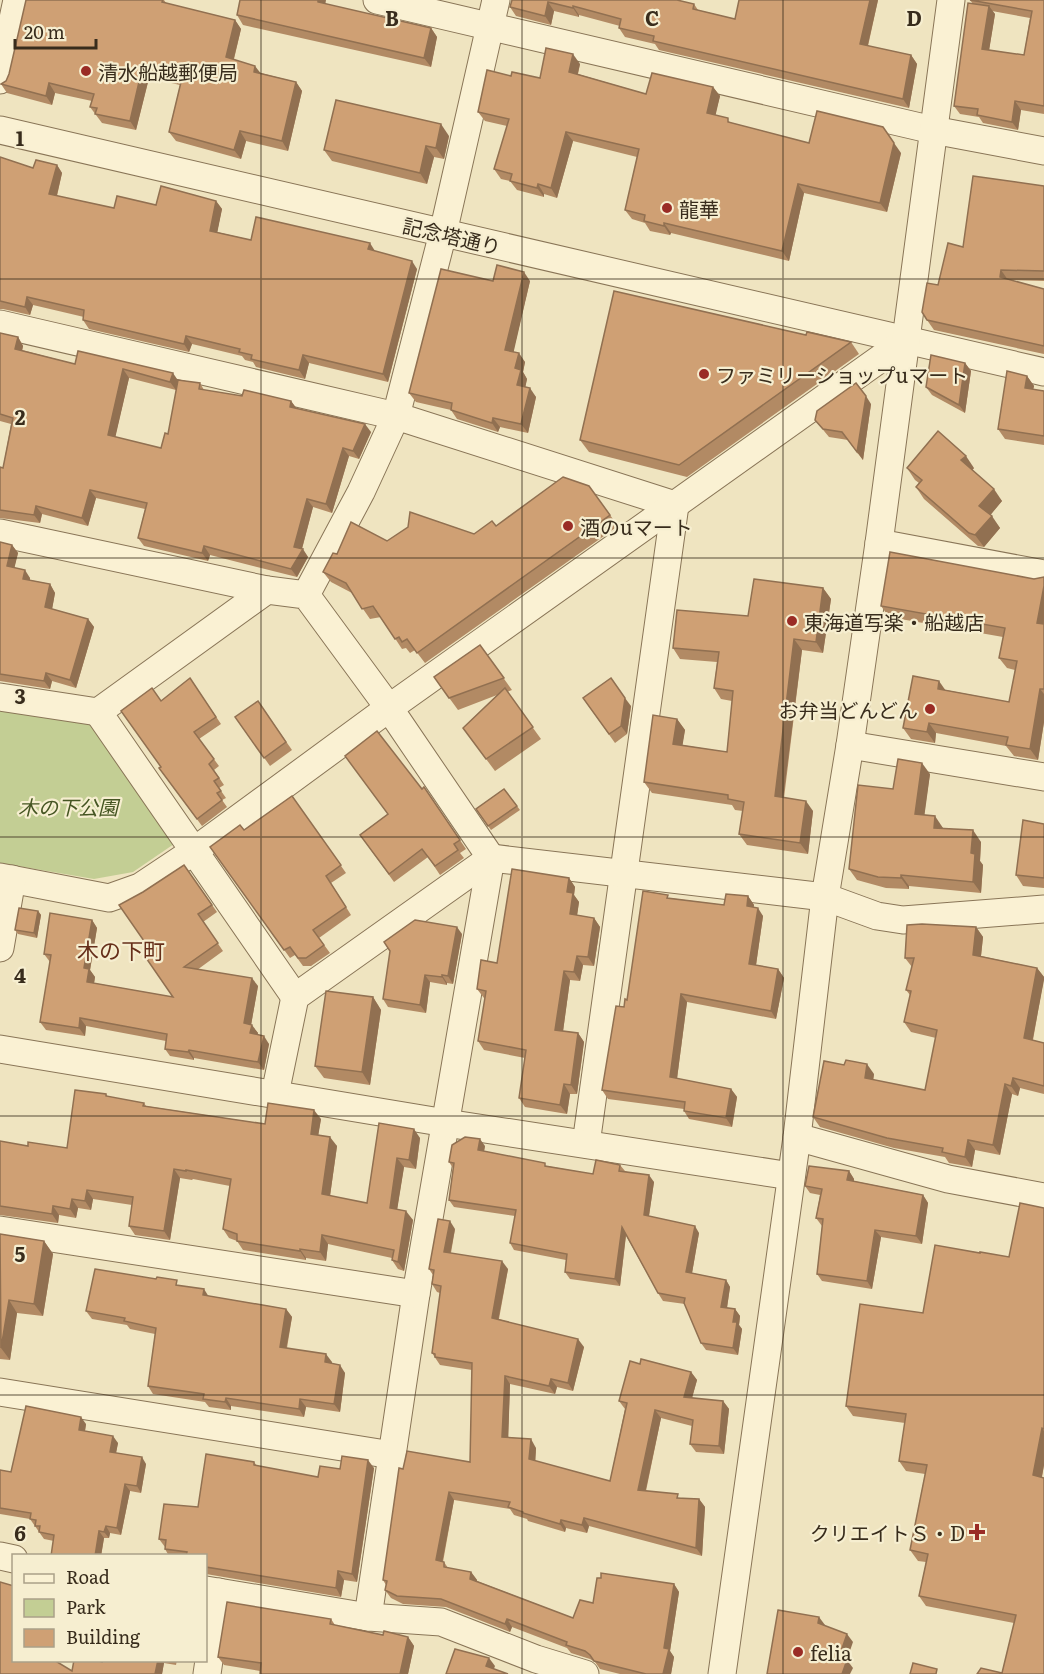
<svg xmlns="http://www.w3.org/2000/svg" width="1044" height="1674" font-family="Literata,'Noto Sans JP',serif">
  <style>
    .green { fill: #c3ce94 }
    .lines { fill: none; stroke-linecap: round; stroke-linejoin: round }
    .minor-casing { stroke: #897557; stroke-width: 29 }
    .minor { stroke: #faf1d3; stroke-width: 27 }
    .wall { fill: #b28a64; fill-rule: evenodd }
    .shaded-wall { fill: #917051 }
    .building { fill: #cfa074; stroke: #917051; stroke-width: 1.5 }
    .grid { fill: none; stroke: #382c1c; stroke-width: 1.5; stroke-opacity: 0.55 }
    .poi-dot { fill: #9a2c25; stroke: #f6eed0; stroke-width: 2 }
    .labels { text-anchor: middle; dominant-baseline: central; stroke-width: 4.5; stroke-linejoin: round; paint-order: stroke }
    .poi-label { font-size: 20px; fill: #382c1c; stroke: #f6eed0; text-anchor: start }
    .street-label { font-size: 20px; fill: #382c1c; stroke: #f6eed0 }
    .park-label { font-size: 20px; font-style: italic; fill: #455522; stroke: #f6eed0 }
    .quarter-label { font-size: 22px; fill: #662f1a; stroke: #f6eed0 }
    .grid-label { font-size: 20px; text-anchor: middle; font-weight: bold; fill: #382c1c; stroke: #f6eed0; stroke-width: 4.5; stroke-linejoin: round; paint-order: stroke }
  </style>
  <rect width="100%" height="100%" fill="#efe4c0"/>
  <polygon class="green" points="0,707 93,725 174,844 133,872 94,879 0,863"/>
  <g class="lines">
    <g class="minor-casing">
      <g id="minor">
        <polyline points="377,0 933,130 1044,151"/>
        <polyline points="0,80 17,0"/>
        <polyline points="0,130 1044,372"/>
        <polyline points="0,324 396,416 675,505 586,1144"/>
        <polyline points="0,533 267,590 306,595 389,708 491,858 416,1294 368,1617"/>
        <polyline points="879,543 1044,574"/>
        <polyline points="306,595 361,492 396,416 443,233 496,0"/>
        <polyline points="0,697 98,712 267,590"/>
        <polyline points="98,712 295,997"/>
        <polyline points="850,745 1044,777"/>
        <polyline points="0,877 109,898 140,887 194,851 389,708 905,341"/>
        <polyline points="0,948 12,879"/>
        <polyline points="0,1049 446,1123 791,1176"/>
        <polyline points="275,1094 295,997 491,858 825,897 877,916 903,920 1044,909"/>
        <polyline points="797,1137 948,1179 1044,1197"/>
        <polyline points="0,1230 416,1294"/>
        <polyline points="0,1392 392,1455"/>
        <polyline points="0,1556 14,1559"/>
        <polyline points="206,1590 368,1617 441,1622 536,1659 585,1674"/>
        <polyline points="207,1674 219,1592"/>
        <polyline points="722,1674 797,1137 825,897 850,745 879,543 951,0"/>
      </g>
    </g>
    <use href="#minor" class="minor"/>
  </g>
  <g class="wall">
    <polygon points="164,0 166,3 235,20 241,29 234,59 261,73 296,82 302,91 288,151 246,141 241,159 176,141 169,132 180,85 149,78 136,130 102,123 90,107 92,101 55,93 52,105 7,93 1,84 6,81 9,74"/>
    <polygon points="512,0 694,4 698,10 735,19 878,0 868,46 911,55 917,64 909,108 659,50 655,44 625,37 619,28 620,26 579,15 579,17 554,11 551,25 516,16 510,7"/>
    <path d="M 970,0 L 1044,0 L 1044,114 L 1021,110 L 1018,130 L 983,123 L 979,117 L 960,114 L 954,106 L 973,4 ZM 992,11 L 1030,18 L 1024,55 L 989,50 L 995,14 Z"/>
    <polygon points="325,4 431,28 437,37 431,67 243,25 237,15"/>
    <polygon points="580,64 578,74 646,94 713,87 720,96 715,115 732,123 809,143 901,153 887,212 804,193 789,261 671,233 670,235 650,231 645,223 632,219 625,210 637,157 573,141 557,198 544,194 544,197 517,190 510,181 501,179 494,169 507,126 485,121 478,112 511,76 540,78"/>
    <polygon points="449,136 444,159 434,157 427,184 332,161 324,150"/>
    <polygon points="0,157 33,168 57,165 62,173 57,196 114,208 216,201 222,209 217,232 251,240 375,251 417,269 388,382 309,363 305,379 256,367 253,362 245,360 242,356 192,344 189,352 89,329 83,320 84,317 33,305 30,315 3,309 0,309"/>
    <polygon points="1044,186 1044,281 1010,280 1044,289 1044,354 934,330 927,320 938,285 963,247"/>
    <polygon points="493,281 530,281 513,352 525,362 523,372 527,379 525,387 536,397 528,433 500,427 498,432 457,419 451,410 416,402 409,393"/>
    <path d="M 0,333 L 18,337 L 23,346 L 22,350 L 75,364 L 78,351 L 178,381 L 200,383 L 204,390 L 242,396 L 291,401 L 296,408 L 371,432 L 359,459 L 349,456 L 332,513 L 313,507 L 302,549 L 308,557 L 297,577 L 210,555 L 208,561 L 144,546 L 138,538 L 145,509 L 96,498 L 88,526 L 42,514 L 40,523 L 0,518 L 0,467 L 3,468 L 11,424 L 0,421 ZM 129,378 L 176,390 L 177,386 L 168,434 L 161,448 L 115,437 Z"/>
    <polygon points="806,335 851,342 859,354 687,477 589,452 580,440"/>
    <polygon points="965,363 971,371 965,413 932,395 926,387"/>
    <polygon points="1027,376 1034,386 1033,390 1044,391 1044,445 1005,439 998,429"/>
    <polygon points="871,404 863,460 848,440 829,437 815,420"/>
    <polygon points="907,468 974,468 972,470 1002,501 990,515 1000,528 984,547 978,546 924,499 916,487 919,483 915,480"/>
    <polygon points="589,486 618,526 425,663 415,650 410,653 406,648 402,649 381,617 370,619 352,593 331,582 323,572 337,554 387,541 474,534 496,526"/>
    <polygon points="0,542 12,545 18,553 14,568 30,578 30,580 50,584 55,593 52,609 88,619 94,627 76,688 52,681 50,689 0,681"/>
    <polygon points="1044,577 1044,722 1038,760 1014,756 1006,746 936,733 935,743 911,739 903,728 946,690 1009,702 1015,670 1007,668 999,658 1003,637 889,617 881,606"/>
    <polygon points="823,588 831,599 823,653 802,650 784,798 813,811 808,854 747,845 739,834 743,811 735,810 732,805 652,793 644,782 677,719 685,730 682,745 727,752 732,701 721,699 714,688 717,662 680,659 673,648 748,616"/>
    <polygon points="480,645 512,690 507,692 541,739 495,771 463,728 497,695 458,710 434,677"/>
    <polygon points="190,678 221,724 199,739 219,766 214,770 224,785 219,788 226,798 222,800 227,807 202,826 159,768 161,767 161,701"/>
    <polygon points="583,698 631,706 627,734 615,743"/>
    <polygon points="258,701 292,750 270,766 235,717"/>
    <polygon points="930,774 924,815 943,828 943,829 981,842 980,861 983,865 981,893 909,886 909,889 886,888 857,880 849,869 893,789"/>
    <polygon points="424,787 466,849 460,853 464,858 440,875 428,857 394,882 360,835"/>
    <polygon points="504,789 520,810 491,830 476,809"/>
    <polygon points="292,796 346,873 331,883 351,915 319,938 330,953 311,966 303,966 295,955 290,958 210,847 244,830"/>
    <polygon points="1044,824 1044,888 1023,886 1016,875"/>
    <polygon points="184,865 217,912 203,922 223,951 197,970 258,986 251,1025 258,1033 257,1035 269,1044 264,1070 194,1058 194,1060 170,1056 165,1049 166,1041 86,1026 85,1036 46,1030 40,1022 50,962 44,954 92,920 97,928 90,970 95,977 94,983 173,997 151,951 143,892"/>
    <polygon points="569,878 575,887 574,895 579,902 577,915 594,918 600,927 594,966 583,965 580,981 570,980 563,1031 578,1033 584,1042 577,1094 570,1094 567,1114 525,1107 519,1098 525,1058 484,1050 478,1041 485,998 484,998 477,989 497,963"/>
    <polygon points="748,896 754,905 753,907 763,916 756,965 778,969 784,978 776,1019 687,1002 677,1079 731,1089 737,1097 732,1127 689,1119 684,1111 684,1109 608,1099 602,1090 624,1007 670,898 724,905"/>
    <polygon points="38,911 41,915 37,938 18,934 15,930"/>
    <polygon points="976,927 983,937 981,956 1037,968 1044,977 1033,1040 1044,1043 1044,1094 1020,1088 1018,1096 1012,1094 1000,1155 975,1150 972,1167 949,1163 945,1157 894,1148 820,1127 813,1117 874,1074 873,1080 925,1090 936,1038 911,1032 904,1022 910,995 906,990 912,967 905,958"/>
    <polygon points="462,934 453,984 447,983 447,985 430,982 426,1013 388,1007 383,999"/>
    <polygon points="373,997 381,1010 370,1085 324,1078 315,1066"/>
    <polygon points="106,1094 108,1097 144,1103 146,1106 265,1124 321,1119 318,1135 337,1146 330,1196 367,1203 379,1123 420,1138 416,1169 404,1167 397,1209 413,1220 404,1271 398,1269 392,1260 392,1258 328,1244 326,1261 306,1258 306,1260 243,1250 237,1241 229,1238 223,1229 230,1186 193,1179 192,1180 180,1178 170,1240 135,1235 129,1226 132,1205 93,1199 91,1210 78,1208 76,1218 59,1215 58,1223 0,1215 0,1141 28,1146 67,1148"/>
    <polygon points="485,1146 484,1151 547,1166 593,1174 620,1165 625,1171 654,1182 649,1216 699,1233 692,1273 726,1280 730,1287 727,1308 735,1309 740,1316 739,1325 742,1329 738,1355 706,1350 701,1343 685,1304 663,1301 658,1293 626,1236 620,1286 570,1279 565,1272 566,1260 514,1250 510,1243 515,1216 454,1207 449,1200 453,1168 449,1162"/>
    <polygon points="849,1171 854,1179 854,1181 923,1195 928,1203 922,1244 881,1237 872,1289 822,1281 817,1274 822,1226 816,1218 820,1195 810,1193 805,1186"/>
    <polygon points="1044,1208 1044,1465 1042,1477 1044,1674 1002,1673 1014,1623 926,1606 919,1596 926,1562 918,1561 910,1550 925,1474 906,1471 899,1461 905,1423 853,1416 846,1406 923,1313 980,1253 1009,1257"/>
    <polygon points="455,1229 451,1253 508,1269 499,1319 584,1347 573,1391 557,1387 555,1394 510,1384 508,1438 536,1448 535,1461 610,1481 625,1409 619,1401 640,1364 691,1372 697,1380 692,1398 723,1401 729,1409 724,1454 696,1452 690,1444 692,1426 661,1418 646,1491 681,1498 699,1499 705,1507 702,1556 589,1526 587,1533 566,1528 565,1532 528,1521 527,1519 514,1515 510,1509 454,1500 443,1562 444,1562 448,1568 471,1572 477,1580 477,1581 573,1618 593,1603 674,1584 679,1592 670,1651 674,1657 671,1674 620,1674 600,1669 595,1662 590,1659 571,1653 567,1648 512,1627 510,1632 446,1607 403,1604 391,1598 385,1590 386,1585 383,1580 403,1469 470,1462 472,1370 440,1365 432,1353 440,1293 437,1292 432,1284 433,1275 429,1269"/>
    <polygon points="0,1234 44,1241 53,1254 43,1316 17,1313 10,1360 0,1359"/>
    <polygon points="181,1286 209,1296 286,1309 292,1317 287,1348 332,1362 332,1363 345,1373 340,1412 306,1407 304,1417 231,1406 231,1410 209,1407 205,1402 153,1394 148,1386 155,1334 130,1329 127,1325 92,1319 86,1311"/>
    <polygon points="86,1424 85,1431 118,1443 116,1453 146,1464 141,1493 130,1491 121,1535 110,1533 109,1538 104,1538 101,1556 51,1556 54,1541 44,1539 30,1519 0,1514 0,1470 11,1472"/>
    <polygon points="254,1462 257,1466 318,1477 340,1469 374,1468 357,1582 344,1580 341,1597 206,1574 206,1556 169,1556 165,1549 165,1547 159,1539"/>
    <polygon points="331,1619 335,1625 383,1635 408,1637 414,1646 408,1674 260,1674 260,1671 224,1665 218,1657"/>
    <polygon points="14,1660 72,1671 102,1662 102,1660 177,1660 176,1665 164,1663 162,1674 0,1674"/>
  </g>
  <g class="shaded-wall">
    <polygon points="318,0 326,0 324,12 318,2"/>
    <polygon points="870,0 878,0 866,53 860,44"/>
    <polygon points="548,2 554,11 551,25 545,16"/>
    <polygon points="573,6 579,15 579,17 573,8"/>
    <polygon points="989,6 995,14 988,57 982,49"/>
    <polygon points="235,20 241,29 232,66 226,57"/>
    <polygon points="431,28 437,37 431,67 424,58"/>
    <polygon points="573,54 580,64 576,81 569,72"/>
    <polygon points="911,55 917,64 909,108 903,99"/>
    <polygon points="255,66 262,75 254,72"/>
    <polygon points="142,69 149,78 136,130 130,121"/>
    <polygon points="296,82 302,91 288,151 282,141"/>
    <polygon points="49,83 55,93 52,105 46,96"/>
    <polygon points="713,87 720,96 714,122 707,113"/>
    <polygon points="1015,101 1021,110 1018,130 1012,122"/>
    <polygon points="441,124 449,136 444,159 436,148"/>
    <polygon points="883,127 901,153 887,212 880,203"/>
    <polygon points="240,131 246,141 241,159 234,150"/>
    <polygon points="566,132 573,141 557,198 551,188"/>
    <polygon points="426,146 434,157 427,184 420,173"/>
    <polygon points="57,165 62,173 55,203 49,194"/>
    <polygon points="538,184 544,194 544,197 537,188"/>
    <polygon points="798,184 804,193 789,261 782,251"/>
    <polygon points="216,201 222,209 216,239 210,231"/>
    <polygon points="664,223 671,233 670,235 664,226"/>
    <polygon points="370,243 375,251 368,249"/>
    <polygon points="412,261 417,269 388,382 383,374"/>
    <polygon points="1001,270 1008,280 1000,277"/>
    <polygon points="524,272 530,281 512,359 505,350"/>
    <polygon points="27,297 33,305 30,315 25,307"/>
    <polygon points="186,336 192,344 189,352 184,344"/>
    <polygon points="18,337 23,346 21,357 15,349"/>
    <polygon points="519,353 525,362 523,372 527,379 524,394 517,385 515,368"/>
    <polygon points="303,355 309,363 305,379 299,370"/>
    <polygon points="965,363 971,371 965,413 959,405"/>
    <polygon points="123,369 129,378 114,443 108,435"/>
    <polygon points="173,373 179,382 176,390 170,382"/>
    <polygon points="1027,376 1034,386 1031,398 1025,388"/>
    <polygon points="530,388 536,397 528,433 521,424"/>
    <polygon points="866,396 871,404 863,460 857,452"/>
    <polygon points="291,401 297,409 290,407"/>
    <polygon points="493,418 500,427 498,432 492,423"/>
    <polygon points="365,424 371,432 359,459 353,451"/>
    <polygon points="343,448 349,456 332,513 326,504"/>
    <polygon points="966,456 974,468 970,473 961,460"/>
    <polygon points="994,489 1002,501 988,518 979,506"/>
    <polygon points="90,490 96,498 88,526 82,518"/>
    <polygon points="307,499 313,507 301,552 303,549 308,557 297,577 291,569 294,547"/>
    <polygon points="36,506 42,514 40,523 34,515"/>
    <polygon points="992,516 1000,528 984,547 975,535"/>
    <polygon points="12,545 18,553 13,574 7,566"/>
    <polygon points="204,546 210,555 208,561 202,553"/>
    <polygon points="25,570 30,578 29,587 23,579"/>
    <polygon points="50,584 55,593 51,615 45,607"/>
    <polygon points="1044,586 1044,632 1037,623"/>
    <polygon points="823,588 831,599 823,653 816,642"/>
    <polygon points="88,619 94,627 76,688 70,680"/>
    <polygon points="794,639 802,650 782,807 775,796"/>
    <polygon points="46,673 52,681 50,689 44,681"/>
    <polygon points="939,681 946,691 938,689"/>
    <polygon points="1040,689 1044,694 1044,722 1038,760 1030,749"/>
    <polygon points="625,698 631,706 627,734 621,726"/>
    <polygon points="677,719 685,730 681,755 673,744"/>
    <polygon points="929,723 936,733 935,743 927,732"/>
    <polygon points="922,763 930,774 923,826 915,814"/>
    <polygon points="806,801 813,811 808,854 800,843"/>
    <polygon points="935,816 943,828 942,840 934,828"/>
    <polygon points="973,830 981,842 980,861 983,865 981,893 973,882 971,853"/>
    <polygon points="901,875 909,886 909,889 901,878"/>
    <polygon points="569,878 575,887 574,895 579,902 576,923 570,914 567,892"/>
    <polygon points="748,896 754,905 753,914 747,906"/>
    <polygon points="758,908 763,916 755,972 749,964"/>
    <polygon points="38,911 41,915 37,938 34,933"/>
    <polygon points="594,918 600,927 594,966 588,957"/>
    <polygon points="92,920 97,928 90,970 95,977 93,990 87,982 84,968"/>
    <polygon points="457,927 462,934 453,984 448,976"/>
    <polygon points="976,927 983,937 980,965 973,955"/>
    <polygon points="577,956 583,965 580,981 574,972"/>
    <polygon points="1037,968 1044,977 1044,980 1031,1048 1024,1038"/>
    <polygon points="778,969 784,978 776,1019 771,1011"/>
    <polygon points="564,971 570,980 562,1039 555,1030"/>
    <polygon points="425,975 430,982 426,1013 420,1005"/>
    <polygon points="442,975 447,983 447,985 442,977"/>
    <polygon points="252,978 258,986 250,1031 244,1023"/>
    <polygon points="681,994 687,1002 676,1086 670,1077"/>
    <polygon points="373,997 381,1010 370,1085 362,1072"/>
    <polygon points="80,1018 86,1026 85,1036 79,1028"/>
    <polygon points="252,1025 258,1033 256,1041 250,1033"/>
    <polygon points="578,1033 584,1042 577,1094 571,1085"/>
    <polygon points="264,1036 269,1044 264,1070 258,1062"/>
    <polygon points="189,1050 194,1058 194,1060 188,1052"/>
    <polygon points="867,1064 874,1074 872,1089 865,1078"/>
    <polygon points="1013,1078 1020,1088 1018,1096 1011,1086"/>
    <polygon points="564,1084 570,1094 567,1114 560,1105"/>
    <polygon points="1005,1084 1012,1094 1000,1155 993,1145"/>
    <polygon points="731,1089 737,1097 732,1127 726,1118"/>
    <polygon points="314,1110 321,1119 317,1143 311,1134"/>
    <polygon points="414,1129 420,1138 416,1169 409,1160"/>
    <polygon points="330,1137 337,1146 329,1203 322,1194"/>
    <polygon points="480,1139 485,1146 483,1157 478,1150"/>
    <polygon points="968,1140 975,1150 972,1167 965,1157"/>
    <polygon points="397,1158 404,1167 396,1217 390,1208"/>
    <polygon points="174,1169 180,1178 170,1240 164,1231"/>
    <polygon points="849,1171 854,1179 853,1187 847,1180"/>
    <polygon points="649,1175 654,1182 648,1222 644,1215"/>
    <polygon points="87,1190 93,1199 91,1210 85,1201"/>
    <polygon points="923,1195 928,1203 922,1244 916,1236"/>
    <polygon points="72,1199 78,1208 76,1218 70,1209"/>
    <polygon points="53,1206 59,1215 58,1223 52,1214"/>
    <polygon points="406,1211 413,1220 404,1271 398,1262"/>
    <polygon points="450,1221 455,1229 449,1260 444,1252"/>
    <polygon points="695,1226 699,1233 691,1279 686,1272"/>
    <polygon points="622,1227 626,1234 620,1286 615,1279"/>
    <polygon points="875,1230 881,1237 872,1289 867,1281"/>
    <polygon points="322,1235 328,1244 326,1261 320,1252"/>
    <polygon points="44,1241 53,1254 43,1316 34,1304"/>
    <polygon points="300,1249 306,1258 306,1260 300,1251"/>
    <polygon points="502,1261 508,1269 497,1326 492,1318"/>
    <polygon points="726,1280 730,1287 726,1314 721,1307"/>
    <polygon points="204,1289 209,1297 203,1295"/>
    <polygon points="9,1300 17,1313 10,1360 1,1348"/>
    <polygon points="286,1309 292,1317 285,1355 280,1347"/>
    <polygon points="735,1309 740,1316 739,1325 742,1329 738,1355 733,1348 733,1322"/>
    <polygon points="578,1339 584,1347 573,1391 568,1383"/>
    <polygon points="326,1354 332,1362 331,1371 325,1362"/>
    <polygon points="340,1365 345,1373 340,1412 334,1404"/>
    <polygon points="691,1372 697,1380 690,1405 684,1397"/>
    <polygon points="505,1376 510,1384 508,1445 502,1437"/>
    <polygon points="551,1379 557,1387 555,1394 549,1386"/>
    <polygon points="226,1398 231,1406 231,1410 225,1402"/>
    <polygon points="300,1399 306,1407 304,1417 299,1409"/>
    <polygon points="723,1401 729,1409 724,1454 719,1446"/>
    <polygon points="655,1410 661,1418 644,1498 638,1490"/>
    <polygon points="81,1417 86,1424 84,1437 79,1430"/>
    <polygon points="1042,1428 1044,1431 1044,1465 1040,1486 1033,1475"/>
    <polygon points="113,1436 118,1443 115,1458 110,1452"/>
    <polygon points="531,1439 536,1448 535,1467 529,1459"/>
    <polygon points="142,1457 146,1464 141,1493 137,1486"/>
    <polygon points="368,1460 374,1468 357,1582 352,1574"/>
    <polygon points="125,1484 130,1491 121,1535 117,1528"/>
    <polygon points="449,1492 454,1500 441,1569 436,1560"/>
    <polygon points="699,1499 705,1507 702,1556 696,1548"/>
    <polygon points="584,1518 589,1526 587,1533 582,1525"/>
    <polygon points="561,1520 566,1528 565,1532 560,1524"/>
    <polygon points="106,1526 110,1533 109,1538 104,1532"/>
    <polygon points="99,1531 104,1538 101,1556 95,1556"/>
    <polygon points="338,1571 344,1580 341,1597 336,1588"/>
    <polygon points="471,1572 477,1580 476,1587 470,1579"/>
    <polygon points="674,1584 679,1592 670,1651 674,1657 671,1674 663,1674 664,1648"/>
    <polygon points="819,1617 825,1625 824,1631 818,1623"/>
    <polygon points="507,1619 512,1627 510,1632 505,1624"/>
    <polygon points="847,1634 853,1642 845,1665 839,1657"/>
    <polygon points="408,1637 414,1646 408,1674 400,1674"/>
    <polygon points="489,1658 495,1666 492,1674 486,1666"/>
    <polygon points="158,1660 162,1660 164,1663 162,1674 155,1674"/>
    <polygon points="847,1660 853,1668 850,1674 842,1674"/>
  </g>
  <g class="building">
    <polygon points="26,0 163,0 162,2 235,20 226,57 255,66 254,72 296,82 282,141 240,131 234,150 169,132 182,78 142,69 130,121 95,114 97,108 90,107 94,94 49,83 46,96 1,84 6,81 9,74"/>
    <polygon points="240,0 318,0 318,2 431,28 424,58 237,15"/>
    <polygon points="512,0 677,0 694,4 693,9 735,19 739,0 870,0 860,44 911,55 903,99 653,41 654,36 619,28 621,19 573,6 573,8 548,2 545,16 510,7"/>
    <polygon points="970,0 1044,0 1044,106 1015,101 1012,122 977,115 978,109 954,106 968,3 989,6 982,49 1024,55 1032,11"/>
    <polygon points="546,48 573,54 569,72 646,94 652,73 713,87 707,113 728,118 728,122 809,143 817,111 883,127 894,143 880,203 798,184 782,251 664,223 664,226 644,221 645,215 625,210 639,149 566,132 551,188 538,184 537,188 510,181 512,174 494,169 509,119 478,112 487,70 511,76 512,72 540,78"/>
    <polygon points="336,100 441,124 436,148 426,146 420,173 324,150"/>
    <polygon points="0,157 33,168 36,160 57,165 49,194 114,208 117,196 156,205 161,186 216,201 210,231 251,240 256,217 370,243 368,249 412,261 383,374 303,355 299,370 251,359 252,355 239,352 240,349 186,336 184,344 83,320 84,310 27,297 25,307 0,301"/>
    <polygon points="973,176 1044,186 1044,271 1001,270 1000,277 1044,289 1044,346 927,320 922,312 927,283 938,285 948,243 963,247"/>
    <polygon points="497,265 524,272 505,350 519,353 515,368 521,370 517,385 530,388 521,424 493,418 492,423 451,410 452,403 409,393 441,269 493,281"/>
    <polygon points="614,291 806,335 807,332 851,342 679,465 580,440"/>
    <polygon points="0,333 18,337 15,349 75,364 78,351 173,373 170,382 123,369 108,435 161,448 165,433 168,434 178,380 200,383 199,389 242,396 244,390 291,401 290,407 365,424 353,451 343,448 326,504 307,499 294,547 303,549 291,569 204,546 202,553 138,538 147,503 90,490 82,518 36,506 34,515 0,510 0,467 3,468 13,418 0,414"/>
    <polygon points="931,355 965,363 959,405 926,387"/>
    <polygon points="1007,371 1027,376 1025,388 1044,391 1044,436 998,429"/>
    <polygon points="856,383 866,396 857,452 842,432 823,429 815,420 817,411"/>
    <polygon points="938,431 966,456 961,460 994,489 979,506 992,516 975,535 969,533 916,487 922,480 907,468"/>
    <polygon points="563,477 589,486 610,515 417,653 407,639 402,642 399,637 395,639 373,606 362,609 346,583 323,572 333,553 337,554 351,522 387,541 408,527 410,512 474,534 492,521 496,526"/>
    <polygon points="0,542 12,545 7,566 25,570 23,579 50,584 45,607 88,619 70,680 46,673 44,681 0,674"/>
    <polygon points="890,552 1034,579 1044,577 1044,586 1037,623 1044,624 1044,689 1040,689 1030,749 1006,745 1008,737 929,723 927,732 903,728 913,676 939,681 938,689 1009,702 1017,661 999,658 1005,628 881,606"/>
    <polygon points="754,579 823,588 816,642 794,639 775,796 806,801 800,843 739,834 744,802 728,799 728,795 644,782 653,715 677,719 673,744 727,752 733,691 714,688 719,652 673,648 677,610 748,616"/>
    <polygon points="480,645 504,678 449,698 434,677"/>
    <polygon points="190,678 216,717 194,732 214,759 209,764 219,778 214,781 221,791 217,793 222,800 197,819 159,768 161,767 121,711 152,688 161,701"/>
    <polygon points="611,678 625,698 621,726 609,734 583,698"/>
    <polygon points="505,688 533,727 486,759 463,728"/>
    <polygon points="258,701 286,742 264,758 235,717"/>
    <polygon points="377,731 422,789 424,787 460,840 454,844 458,850 435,866 422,849 389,874 360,835 388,814 345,756"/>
    <polygon points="898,759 922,763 915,814 935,816 934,828 973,830 971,853 975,854 973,882 901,875 901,878 878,877 849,869 858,785 893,789"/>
    <polygon points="504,789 517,806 488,826 476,809"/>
    <polygon points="292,796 341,865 326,876 346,907 313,930 324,945 306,958 298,958 290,947 284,950 210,847 240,825 244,830"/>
    <polygon points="1023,820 1044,824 1044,878 1016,875"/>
    <polygon points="184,865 212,905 198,914 218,943 184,967 252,978 244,1023 252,1025 250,1033 264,1036 258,1062 189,1050 188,1052 165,1049 167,1034 80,1018 79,1028 40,1022 51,955 44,954 50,913 92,920 84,968 89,969 87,982 173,997 144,955 151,951 119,905 143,892"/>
    <polygon points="512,869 569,878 567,892 573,893 570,914 594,918 588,957 577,956 574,972 564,971 555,1030 578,1033 571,1085 564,1084 560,1105 519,1098 526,1050 478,1041 486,991 477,989 481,960 497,963"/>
    <polygon points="643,891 668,895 667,898 724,905 726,894 748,896 747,906 758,908 749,964 778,969 771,1011 681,994 670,1077 731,1089 726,1118 684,1111 685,1102 602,1090 616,1006 624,1007 625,999 627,1000"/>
    <polygon points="19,908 38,911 34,933 15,930"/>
    <polygon points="415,920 457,927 448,976 442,975 442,977 425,975 420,1005 383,999 390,951 384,942"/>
    <polygon points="922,924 976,927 973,955 1037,968 1024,1038 1044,1043 1044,1086 1013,1078 1011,1086 1005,1084 993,1145 968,1140 965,1157 942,1152 943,1148 887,1138 813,1117 824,1061 844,1065 846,1060 867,1064 865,1078 925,1090 937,1030 904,1022 911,991 906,990 914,958 905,958 907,925"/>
    <polygon points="326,991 373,997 362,1072 315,1066"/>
    <polygon points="75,1090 106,1094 106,1096 144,1103 143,1106 265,1124 268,1103 314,1110 311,1134 330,1137 322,1194 367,1203 379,1123 414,1129 409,1160 397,1158 390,1208 406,1211 398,1262 392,1260 394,1250 322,1235 320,1252 300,1249 300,1251 237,1241 237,1234 223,1229 231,1179 186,1170 186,1171 174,1169 164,1231 129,1226 133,1197 87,1190 85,1201 72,1199 70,1209 53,1206 52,1214 0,1206 0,1141 28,1146 28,1142 67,1148"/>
    <polygon points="465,1137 480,1139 478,1150 545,1163 545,1166 593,1174 596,1160 620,1165 619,1171 649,1175 644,1215 695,1226 686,1272 726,1280 721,1307 735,1309 733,1322 737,1322 733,1348 701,1343 684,1303 685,1298 658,1293 622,1227 615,1279 565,1272 567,1254 510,1243 516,1210 449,1200 454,1163 449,1162 452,1145"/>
    <polygon points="809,1166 849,1171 847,1180 923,1195 916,1236 875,1230 867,1281 817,1274 823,1219 816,1218 822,1189 805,1186"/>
    <polygon points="1020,1203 1044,1208 1044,1429 1042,1428 1033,1475 1044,1478 1044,1674 977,1674 981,1668 1002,1673 1016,1615 919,1596 928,1554 910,1550 927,1465 899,1461 906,1414 846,1406 860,1304 923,1313 935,1245 980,1253 980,1252 1009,1257"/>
    <polygon points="438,1219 450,1221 444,1252 502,1261 492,1318 578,1339 568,1383 551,1379 549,1386 505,1376 502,1437 531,1439 529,1459 610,1481 627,1403 619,1401 630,1361 640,1364 641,1359 691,1372 684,1397 723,1401 719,1446 690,1444 693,1420 655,1410 638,1490 678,1494 677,1498 699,1499 696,1548 584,1518 582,1525 561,1520 560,1524 523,1513 523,1512 508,1507 510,1502 449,1492 436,1560 444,1562 444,1567 471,1572 470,1579 573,1618 580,1600 593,1603 597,1578 601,1578 601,1573 674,1584 664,1648 669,1649 663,1674 646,1674 594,1661 590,1655 585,1651 566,1645 567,1642 507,1619 505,1624 441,1599 397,1596 385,1590 387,1581 383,1580 399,1468 403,1469 407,1451 470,1462 472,1363 435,1357 435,1354 432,1353 441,1286 432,1284 434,1270 429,1269"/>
    <polygon points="0,1234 44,1241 34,1304 9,1300 1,1348"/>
    <polygon points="95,1269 156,1279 157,1277 177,1280 176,1285 204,1289 203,1295 286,1309 280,1347 326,1354 325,1362 340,1365 334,1404 300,1399 299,1409 226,1398 225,1402 203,1399 204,1394 148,1386 156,1328 124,1321 125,1318 86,1311"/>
    <polygon points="26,1406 81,1417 79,1430 113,1436 110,1452 142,1457 137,1486 125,1484 117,1528 106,1526 104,1532 99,1531 95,1556 51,1556 54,1535 39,1532 40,1526 35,1526 36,1520 30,1519 31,1513 0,1508 0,1470 11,1472"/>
    <polygon points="206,1454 254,1462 254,1465 318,1477 320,1466 340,1469 342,1456 368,1460 352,1574 338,1571 336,1588 206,1567 206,1556 186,1556 187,1552 165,1549 166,1540 159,1539 164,1504 198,1507"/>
    <polygon points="0,1582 14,1586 14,1660 54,1660 72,1671 74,1660 96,1660 102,1662 102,1660 158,1660 155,1674 0,1674"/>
    <polygon points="227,1602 331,1619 330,1624 383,1635 384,1631 408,1637 400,1674 260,1674 261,1663 218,1657"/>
    <polygon points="778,1610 819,1617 818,1623 847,1634 839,1657 847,1660 842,1674 767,1674"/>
    <polygon points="455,1649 489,1658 486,1666 508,1674 446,1674"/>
    <polygon points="913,1663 937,1669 936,1674 910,1674"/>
  </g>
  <path class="grid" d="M 261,0 L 261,1674M 522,0 L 522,1674M 783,0 L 783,1674M 0,279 L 1044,279M 0,558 L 1044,558M 0,837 L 1044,837M 0,1116 L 1044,1116M 0,1395 L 1044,1395"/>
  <g class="poi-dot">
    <circle cx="86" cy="71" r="6"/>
    <circle cx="667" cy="208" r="6"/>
    <circle cx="704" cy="374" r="6"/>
    <circle cx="568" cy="526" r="6"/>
    <circle cx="792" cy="621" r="6"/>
    <circle cx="930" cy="709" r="6"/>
    <path d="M974 1523h6v6h6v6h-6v6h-6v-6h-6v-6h6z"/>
    <circle cx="798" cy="1652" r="6"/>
  </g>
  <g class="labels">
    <g class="poi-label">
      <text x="98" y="71">清水船越郵便局</text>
      <text x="679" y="208">龍華</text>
      <text x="716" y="374">ファミリーショップuマート</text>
      <text x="580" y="526">酒のuマート</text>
      <text x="804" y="621">東海道写楽・船越店</text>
      <text x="918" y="709" text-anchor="end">お弁当どんどん</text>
      <text x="965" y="1532" text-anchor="end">クリエイトＳ・D</text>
      <text x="810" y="1652">felia</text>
    </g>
    <g class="street-label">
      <text transform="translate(452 235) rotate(13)">記念塔通り</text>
    </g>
    <g class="park-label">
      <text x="68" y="806">木の下公園</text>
    </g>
    <g class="quarter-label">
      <text x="121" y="949">木の下町</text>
    </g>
  </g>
  <g class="grid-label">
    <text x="392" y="26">B</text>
    <text x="652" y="26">C</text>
    <text x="914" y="26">D</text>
    <text x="20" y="146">1</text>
    <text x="20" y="425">2</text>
    <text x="20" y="704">3</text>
    <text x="20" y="983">4</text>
    <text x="20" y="1262">5</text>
    <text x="20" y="1541">6</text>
  </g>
  <rect x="12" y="1554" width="195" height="108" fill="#f6eed0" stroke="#aaa088" stroke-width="1.5"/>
  <rect x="24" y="1574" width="30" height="9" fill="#faf1d3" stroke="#aaa088" stroke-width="1.5"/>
  <text x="66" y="1584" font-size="18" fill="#382c1c">Road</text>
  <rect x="24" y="1599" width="30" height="18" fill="#c3ce94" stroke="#aaa088" stroke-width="1.5"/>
  <text x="66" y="1614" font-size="18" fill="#382c1c">Park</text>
  <rect x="24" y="1629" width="30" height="18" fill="#cfa074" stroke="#aaa088" stroke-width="1.5"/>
  <text x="66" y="1644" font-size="18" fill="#382c1c">Building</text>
  <path d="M15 39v9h81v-9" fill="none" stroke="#382c1c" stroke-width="3"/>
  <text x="24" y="39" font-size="18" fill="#382c1c" stroke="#f6eed0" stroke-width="4.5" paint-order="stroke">20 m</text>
</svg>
